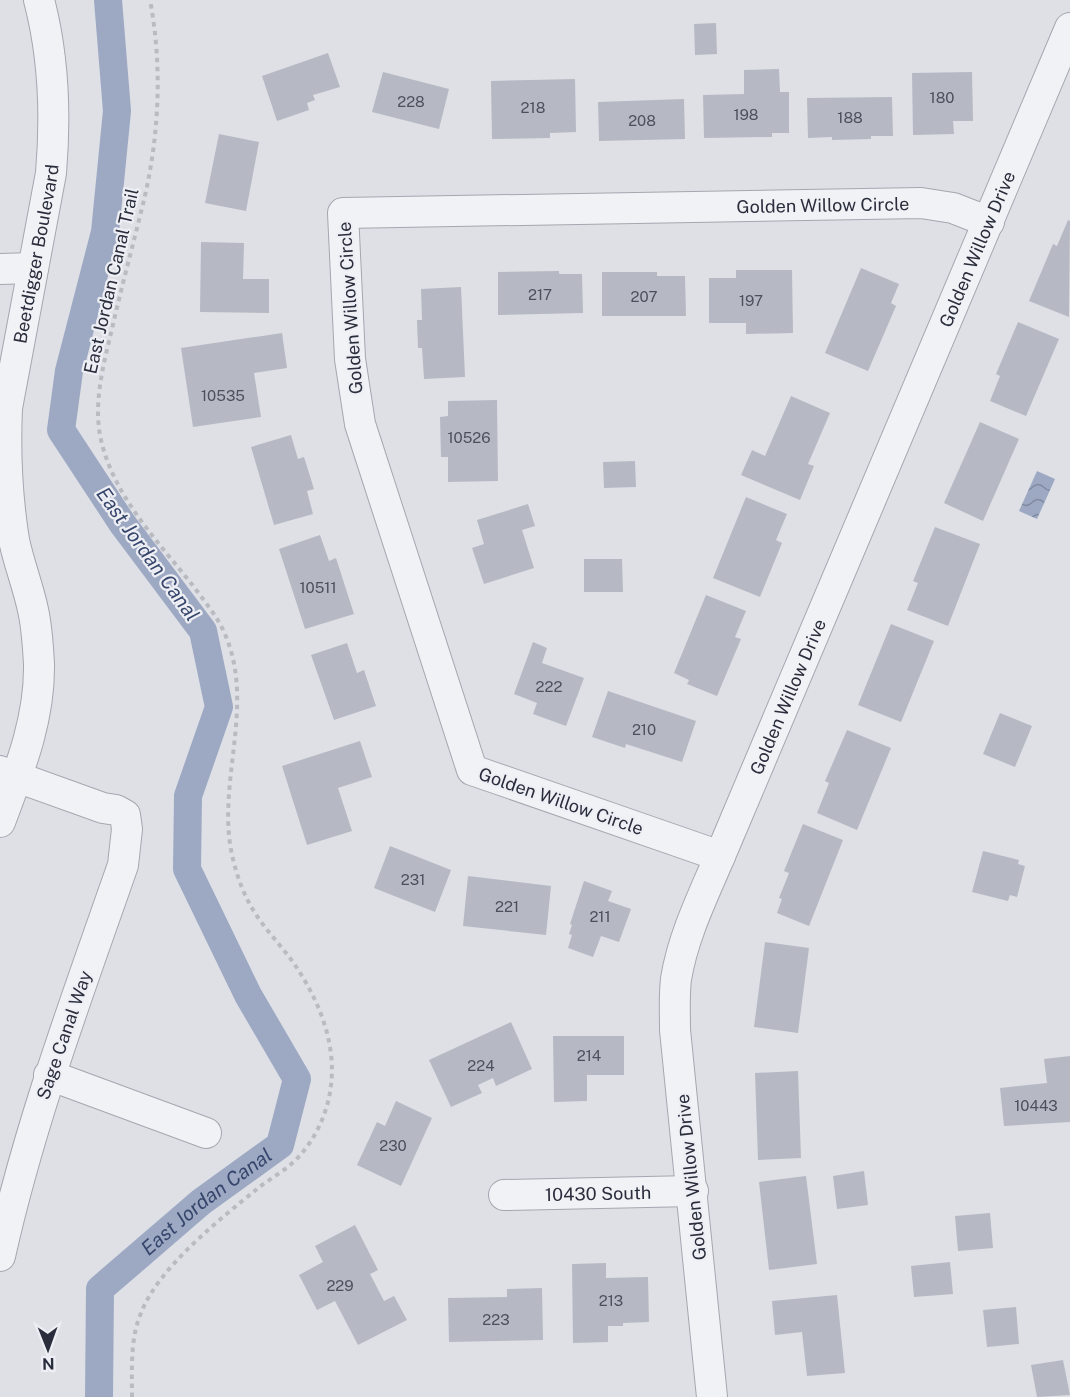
<svg xmlns="http://www.w3.org/2000/svg" width="1070" height="1397" font-family="'Public Sans',sans-serif">
  <style>
    .water { fill: url(#water-waves) }
    .lines { fill: none; stroke-linecap: round; stroke-linejoin: round }
    .canal { stroke: #9da9c3; stroke-width: 28 }
    .building { fill: #b6b9c3 }
    .minor-casing { stroke: #a4a7b0; stroke-width: 32 }
    .path { stroke: #b9bbc1; stroke-width: 4; stroke-dasharray: 4.5 4.5; stroke-linecap: butt }
    .minor { stroke: #f1f2f5; stroke-width: 30 }
    .labels { text-anchor: middle; dominant-baseline: central; stroke-width: 4.5; stroke-linejoin: round; paint-order: stroke }
    .number-label { font-size: 15px; fill: #4c505e }
    .street-label { font-size: 18px; fill: #292d3c; stroke: #eeeff4 }
    .water-label { font-size: 20px; font-style: italic; fill: #37466c; stroke: #eeeff4 }
  </style>
  <defs>
    <pattern id="water-waves" width="16" height="10" patternUnits="userSpaceOnUse" patternTransform="scale(1.5)"><rect width="16" height="10" fill="#9da9c3"/><path d="M0 5q4-4 8 0t8 0" fill="none" stroke="#808aa0"/></pattern>
  </defs>
  <rect width="100%" height="100%" fill="#dee0e6"/>
  <polygon class="water" points="1037,471 1055,479 1037,519 1019,511"/>
  <g class="lines">
    <path class="canal" id="s1" d="M 99,1397 L 100,1289 L 201,1202 L 280,1145 L 297,1079 L 248,995 L 187,869 L 188,796 L 219,707 L 203,631 L 122,523 L 61,430 L 69,371 L 105,232 L 117,111 L 108,0"/>
  </g>
  <g class="building">
    <polygon points="716,23 717,54 695,55 694,24"/>
    <polygon points="328,53 340,87 313,95 315,100 307,103 309,110 277,121 262,76"/>
    <polygon points="779,69 780,92 789,92 789,133 772,133 772,137 704,138 703,95 744,94 744,70"/>
    <polygon points="383,72 449,89 439,129 372,112"/>
    <polygon points="972,72 973,121 953,121 954,134 913,135 912,73"/>
    <polygon points="575,79 576,132 550,133 550,138 492,139 491,81"/>
    <polygon points="892,97 893,136 871,136 871,139 832,140 832,137 808,138 807,98"/>
    <polygon points="684,99 685,139 599,141 598,102"/>
    <polygon points="219,134 259,142 246,211 205,203"/>
    <polygon points="1068,220 1070,221 1069,317 1029,301 1053,244 1057,246"/>
    <polygon points="201,242 244,243 243,279 269,279 269,313 200,312"/>
    <polygon points="861,268 899,284 891,303 896,306 868,371 825,353"/>
    <polygon points="736,270 792,270 793,333 746,334 746,323 709,323 709,278 736,278"/>
    <polygon points="559,271 559,274 582,274 583,313 498,315 498,272"/>
    <polygon points="602,272 657,272 657,276 685,276 686,316 602,316"/>
    <polygon points="461,287 465,377 424,379 422,348 418,348 417,320 422,320 421,289"/>
    <polygon points="1018,322 1059,339 1026,416 990,401 1000,376 996,374"/>
    <polygon points="282,333 287,368 254,373 261,417 193,427 181,348"/>
    <polygon points="791,396 830,413 808,464 814,466 800,500 741,475 752,450 765,456"/>
    <polygon points="497,400 498,481 448,482 448,457 441,457 440,417 448,416 448,401"/>
    <polygon points="980,422 1019,439 983,521 944,503"/>
    <polygon points="291,435 298,459 304,457 314,489 307,491 313,514 274,525 251,447"/>
    <polygon points="635,461 636,487 604,488 603,462"/>
    <polygon points="746,497 787,514 776,540 782,543 760,597 713,578"/>
    <polygon points="528,504 535,526 522,530 534,568 484,584 472,548 484,544 477,520"/>
    <polygon points="935,527 980,544 948,626 907,610 918,583 913,581"/>
    <polygon points="320,535 329,561 336,558 354,614 305,629 279,549"/>
    <polygon points="584,559 622,559 623,592 584,592"/>
    <polygon points="706,595 746,611 735,637 741,639 717,696 687,684 689,680 674,673"/>
    <polygon points="891,624 934,641 901,722 858,705"/>
    <polygon points="533,642 547,648 542,663 584,678 566,726 533,714 537,703 514,694"/>
    <polygon points="347,643 357,673 364,670 376,706 334,720 311,655"/>
    <polygon points="608,691 696,721 682,762 626,744 625,748 592,737"/>
    <polygon points="1000,713 1032,726 1015,767 983,754"/>
    <polygon points="847,730 891,748 857,830 817,813 829,783 825,781"/>
    <polygon points="360,741 372,777 338,788 352,831 307,845 282,766"/>
    <polygon points="803,824 843,840 809,926 777,913 782,899 779,898 789,873 784,871"/>
    <polygon points="390,846 451,870 435,912 374,888"/>
    <polygon points="983,851 1019,860 1018,864 1025,866 1017,897 1010,895 1008,901 972,892"/>
    <polygon points="468,876 551,886 546,935 463,926"/>
    <polygon points="584,881 612,891 608,901 631,909 619,942 601,936 593,957 568,948 572,935 569,934 572,925 570,924"/>
    <polygon points="765,942 809,948 798,1033 754,1027"/>
    <polygon points="511,1022 532,1069 496,1086 493,1078 478,1085 482,1093 451,1107 429,1060"/>
    <polygon points="553,1036 624,1036 624,1075 587,1075 587,1101 554,1102"/>
    <polygon points="1070,1056 1070,1122 1004,1126 1000,1088 1047,1083 1044,1059"/>
    <polygon points="798,1071 801,1158 758,1160 755,1073"/>
    <polygon points="396,1101 432,1118 401,1186 357,1165 377,1122 385,1126"/>
    <polygon points="864,1171 868,1205 837,1209 833,1176"/>
    <polygon points="806,1176 817,1264 769,1270 759,1182"/>
    <polygon points="990,1213 993,1248 958,1251 955,1216"/>
    <polygon points="355,1225 378,1270 370,1274 384,1301 394,1296 407,1320 358,1345 335,1301 317,1310 299,1275 323,1262 315,1246"/>
    <polygon points="950,1262 953,1294 914,1297 911,1266"/>
    <polygon points="606,1263 606,1278 648,1277 649,1322 623,1323 623,1326 608,1326 608,1342 573,1343 572,1264"/>
    <polygon points="542,1288 543,1340 449,1342 448,1298 507,1297 507,1289"/>
    <polygon points="837,1295 845,1373 807,1376 802,1332 775,1335 772,1301"/>
    <polygon points="1016,1307 1019,1344 987,1347 983,1310"/>
    <polygon points="1063,1360 1070,1395 1037,1397 1031,1365"/>
  </g>
  <g class="lines">
    <g class="minor-casing">
      <g id="minor">
        <polyline points="0,269 33,268"/>
        <path d="M 0,771 L 103,808 L 116,810 L 125,815 L 127,829 L 123,865 C 78,994 30,1122 0,1256"/>
        <path id="s2" d="M 0,822 C 19,771 40,720 39,664 C 38,647 37,627 33,610 C 28,586 19,564 14,540 C 7,496 5,453 7,408 L 51,173 C 56,114 54,57 39,0"/>
        <path id="s3" d="M 720,856 L 472,770 L 360,424 L 350,359 L 343,213 L 921,203 L 953,208 L 989,222"/>
        <polyline points="49,1075 206,1133"/>
        <path id="s4" d="M 504,1195 L 693,1191"/>
        <path id="s5" d="M 712,1397 L 675,1030 C 675,1013 674,996 676,979 C 683,936 703,896 720,856 L 1070,28"/>
      </g>
    </g>
    <path class="path" d="M 132,1397 C 132,1369 130,1339 141,1313 C 159,1267 219,1220 257,1189 C 267,1181 279,1174 289,1166 C 312,1147 328,1115 331,1085 C 336,1044 320,1003 297,968 C 286,951 271,936 259,919 C 247,902 239,883 234,863 C 213,787 258,707 224,632 C 217,616 205,602 194,587 C 160,544 116,499 102,444 C 92,407 103,366 112,329 C 121,289 132,249 142,208 C 159,141 163,68 150,0"/>
    <use href="#minor" class="minor"/>
  </g>
  <g class="labels">
    <g class="number-label">
      <text x="942" y="97">180</text>
      <text x="411" y="101">228</text>
      <text x="533" y="107">218</text>
      <text x="746" y="114">198</text>
      <text x="850" y="117">188</text>
      <text x="642" y="120">208</text>
      <text x="540" y="294">217</text>
      <text x="644" y="296">207</text>
      <text x="751" y="300">197</text>
      <text x="223" y="395">10535</text>
      <text x="469" y="437">10526</text>
      <text x="318" y="587">10511</text>
      <text x="549" y="686">222</text>
      <text x="644" y="729">210</text>
      <text x="413" y="879">231</text>
      <text x="507" y="906">221</text>
      <text x="600" y="916">211</text>
      <text x="589" y="1055">214</text>
      <text x="481" y="1065">224</text>
      <text x="1036" y="1105">10443</text>
      <text x="393" y="1145">230</text>
      <text x="340" y="1285">229</text>
      <text x="611" y="1300">213</text>
      <text x="496" y="1319">223</text>
    </g>
    <g class="street-label">
      <text stroke="none"><textPath href="#s3" startOffset="1318">Golden Willow Circle</textPath></text>
      <text stroke="none"><textPath href="#s5" startOffset="1210">Golden Willow Drive</textPath></text>
      <text stroke="none"><textPath href="#s2" startOffset="580">Beetdigger Boulevard</textPath></text>
      <text transform="translate(111 281) rotate(-77)">East Jordan Canal Trail</text>
      <text transform="translate(350 308) rotate(-94)">Golden Willow Circle</text>
      <text stroke="none"><textPath href="#s5" startOffset="724">Golden Willow Drive</textPath></text>
      <text transform="translate(561 801) rotate(19)">Golden Willow Circle</text>
      <text transform="translate(64 1035) rotate(-71)">Sage Canal Way</text>
      <text transform="translate(691 1177) rotate(-96)">Golden Willow Drive</text>
      <text stroke="none"><textPath href="#s4" startOffset="94">10430 South</textPath></text>
    </g>
    <g class="water-label">
      <text transform="translate(148 554) rotate(54)">East Jordan Canal</text>
      <text stroke="none"><textPath href="#s1" startOffset="246">East Jordan Canal</textPath></text>
    </g>
  </g>
  <g transform="translate(48 1349) rotate(179)" stroke="#eeeff4" stroke-width="4.5" paint-order="stroke">
  <path d="M0-4.5L10 22L0 15L-10 22Z" fill="#292d3c"/>
  <text y="-9" font-size="16" font-weight="bold" text-anchor="middle" fill="#292d3c">N</text>
  </g>
</svg>
